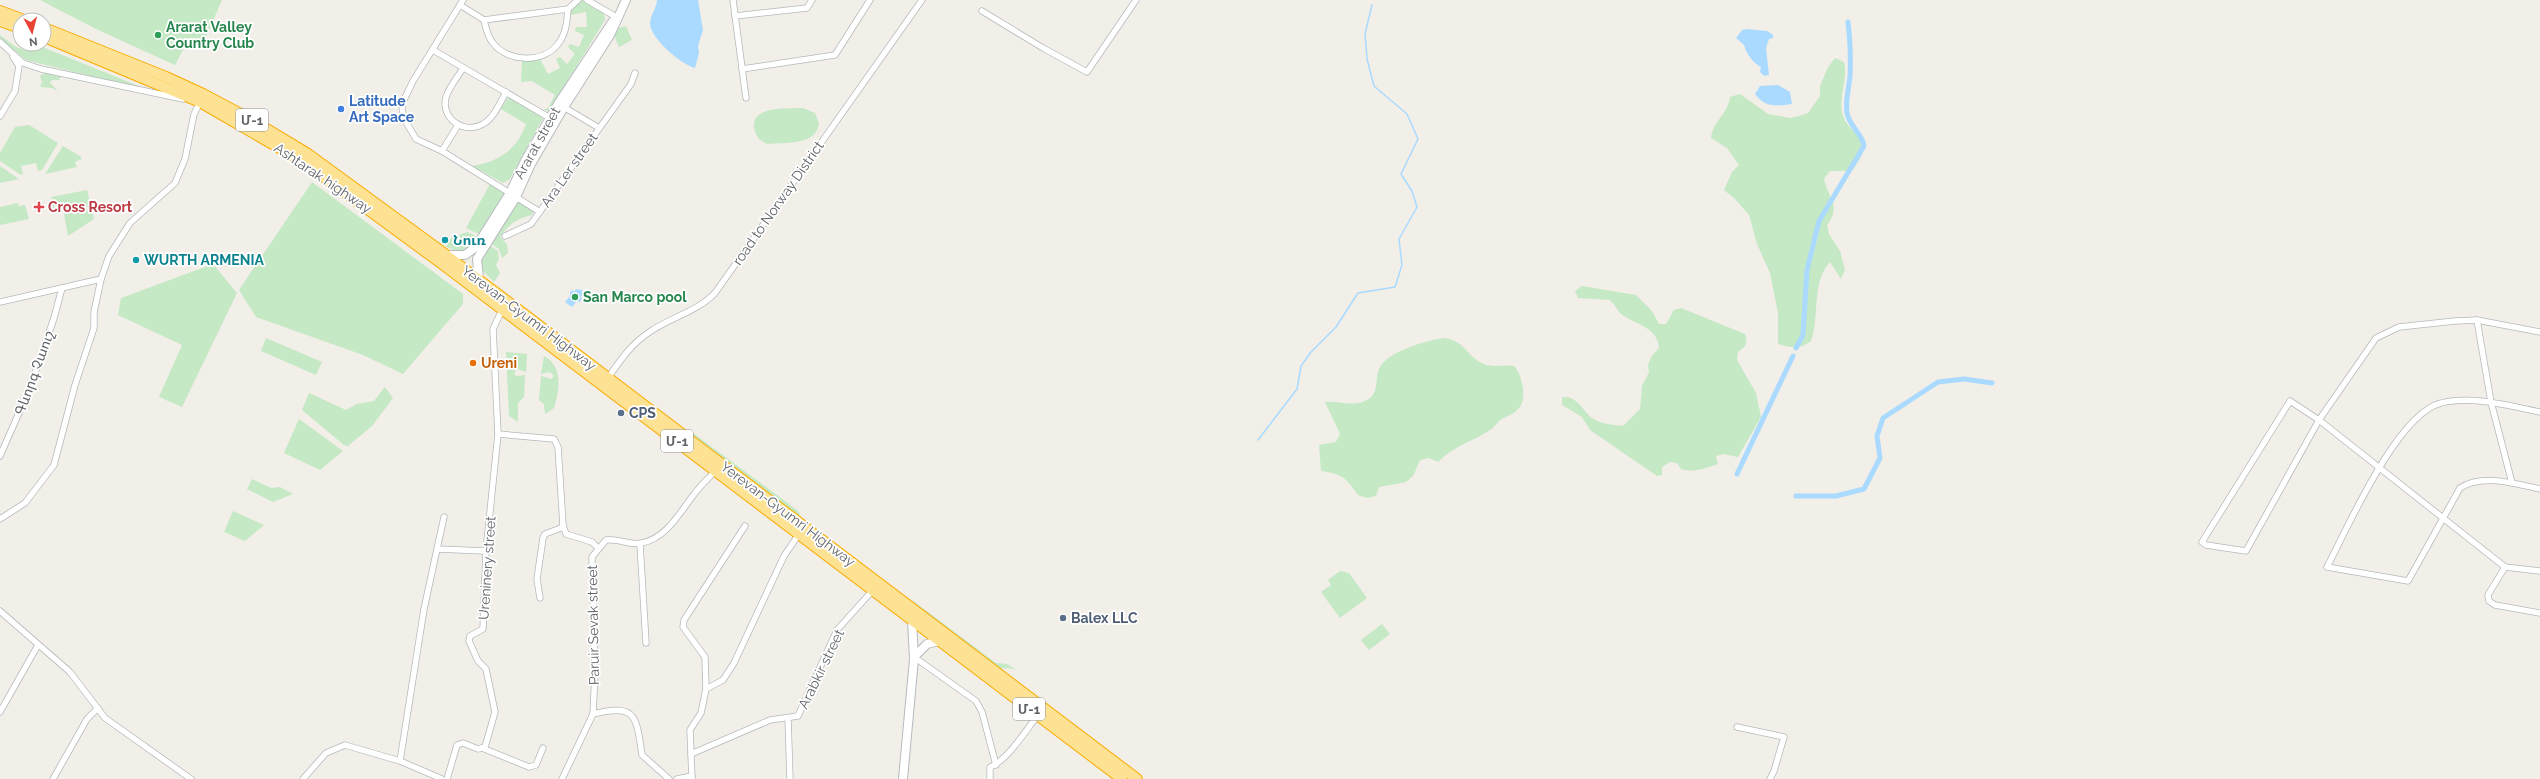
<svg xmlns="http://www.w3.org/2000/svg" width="2540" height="779" font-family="Raleway,'Noto Sans Armenian',sans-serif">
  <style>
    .green { fill: #c5e8c5 }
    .water { fill: #aadaff }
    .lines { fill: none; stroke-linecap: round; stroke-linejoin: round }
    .stream { stroke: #aadaff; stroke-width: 1.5 }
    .canal { stroke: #aadaff; stroke-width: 5 }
    .street-casing { stroke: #b5b8bc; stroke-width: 7 }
    .secondary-casing { stroke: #b6babf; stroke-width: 10 }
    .highway-casing { stroke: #f9ab00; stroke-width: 12 }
    .street { stroke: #fff; stroke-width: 5.5 }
    .secondary { stroke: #fff; stroke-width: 8 }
    .highway { stroke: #fde293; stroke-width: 10 }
    .leisure-dot { fill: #2e9e5b; stroke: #fff; stroke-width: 1.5 }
    .shop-dot { fill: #3f7fe0; stroke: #fff; stroke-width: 1.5 }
    .health-dot { fill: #e0444e; stroke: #fff; stroke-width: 1.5 }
    .culture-dot { fill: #0f9aa8; stroke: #fff; stroke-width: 1.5 }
    .food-dot { fill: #e8710a; stroke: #fff; stroke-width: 1.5 }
    .service-dot { fill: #5c6f8a; stroke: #fff; stroke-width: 1.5 }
    .labels { text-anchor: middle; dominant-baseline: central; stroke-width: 3.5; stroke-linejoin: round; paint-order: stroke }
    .shield { fill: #fff; stroke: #8f9295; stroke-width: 1 }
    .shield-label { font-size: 13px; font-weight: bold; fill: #5f6368 }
    .leisure-label { font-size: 14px; font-weight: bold; fill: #27864d; stroke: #fff; text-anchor: start }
    .shop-label { font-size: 14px; font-weight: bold; fill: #366cbe; stroke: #fff; text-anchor: start }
    .street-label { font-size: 14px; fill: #5f6368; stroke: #fff }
    .health-label { font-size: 14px; font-weight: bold; fill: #be3a42; stroke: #fff; text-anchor: start }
    .culture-label { font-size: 14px; font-weight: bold; fill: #0d838f; stroke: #fff; text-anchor: start }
    .food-label { font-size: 14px; font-weight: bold; fill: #c56008; stroke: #fff; text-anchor: start }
    .service-label { font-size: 14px; font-weight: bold; fill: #4e5e75; stroke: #fff; text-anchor: start }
  </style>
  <rect width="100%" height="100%" fill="#f1efe8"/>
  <g class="green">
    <polygon points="40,0 222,0 201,48 187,42 175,65 96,29"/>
    <polygon points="582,0 604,13 605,20 549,111 543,110 548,108 555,95 532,81 521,82 522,60 542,57 541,61 548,74 560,68 556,59 560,57 567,64 575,54 568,47 570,44 579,47 584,35 575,31 576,27 587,27 586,12 570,15 570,9"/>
    <polygon points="626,26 632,40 619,47 614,35 619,28"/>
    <polygon points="0,35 16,47 29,51 35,44 151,91 26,60 0,39"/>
    <path d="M 1835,58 L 1844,62 C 1848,79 1839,95 1842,112 C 1848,139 1880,133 1852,171 L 1830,171 L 1824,179 C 1828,199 1842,205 1827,225 L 1829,234 L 1840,251 L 1845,270 L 1841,279 L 1830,262 C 1811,283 1820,316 1811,341 C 1799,350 1792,348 1778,344 L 1778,313 L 1770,273 L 1757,244 L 1749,215 L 1735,199 L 1724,190 L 1732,172 L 1739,165 L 1727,148 L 1711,138 C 1713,121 1728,114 1730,97 L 1740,94 L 1768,114 L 1790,118 L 1799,116 L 1808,113 L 1820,96 L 1820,86 L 1828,67 Z"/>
    <polygon points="48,71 63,74 59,80 52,80 50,83 58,91 52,88 40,87 42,82 40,76"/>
    <path d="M 509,96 L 543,118 L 510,179 L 503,183 L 472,166 C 498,162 517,150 526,124 L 501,109 Z"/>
    <path d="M 803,108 L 815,113 L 819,124 C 816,146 784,142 767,144 C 760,141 755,135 754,128 C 751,105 789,109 803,108 Z"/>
    <polygon points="29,125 58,143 42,170 38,171 36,163 21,166 23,174 21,175 0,161 0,153 15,127"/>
    <polygon points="63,146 80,156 82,159 75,162 77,167 45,174"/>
    <polygon points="0,166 19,179 0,183"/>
    <polygon points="312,182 463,294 463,304 403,374 363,355 256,317 239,290"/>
    <polygon points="490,184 505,193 481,235 466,228"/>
    <polygon points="87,190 91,206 54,213 51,197"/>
    <path d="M 520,202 L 534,211 L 532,215 C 516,219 509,224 500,237 L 507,244 L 508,253 L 502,258 L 499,249 L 490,243 L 515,204 Z"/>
    <polygon points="18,203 19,206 25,205 29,219 0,225 0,207"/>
    <polygon points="92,209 94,219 68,236 64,214"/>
    <polygon points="468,232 478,237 469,250 463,253 446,247 452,237 455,239 458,235"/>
    <polygon points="489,245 498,251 499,259 496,265 500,273 494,282 480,268 482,256"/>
    <polygon points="213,264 237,293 182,407 159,397 182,345 118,315 121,298"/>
    <path d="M 1582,286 L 1636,295 L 1652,311 L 1659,324 L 1666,324 L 1674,310 L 1681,308 L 1745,334 C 1748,343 1746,347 1738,352 L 1737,360 L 1756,393 L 1761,417 L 1738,457 L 1723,454 L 1716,456 L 1718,464 C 1705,468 1696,473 1681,469 L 1677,463 L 1670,462 L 1662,467 L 1662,475 L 1657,476 L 1590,430 L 1582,417 L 1562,405 L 1562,397 C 1578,396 1581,409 1592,418 C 1600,424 1614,425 1623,426 L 1640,409 L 1642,386 L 1649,372 L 1648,365 L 1651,357 L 1659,348 C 1658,326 1634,325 1620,313 C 1617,309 1614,304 1610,300 L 1578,298 L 1575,291 Z"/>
    <polygon points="266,338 322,362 316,375 261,351"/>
    <path d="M 1444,338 C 1463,340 1466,354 1480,362 C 1491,369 1503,364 1514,366 C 1522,375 1527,396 1520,407 C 1516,413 1507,416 1502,419 C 1497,422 1495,427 1490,430 C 1472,442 1455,445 1438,462 L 1429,458 L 1420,460 L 1413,476 L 1406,482 L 1379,487 L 1376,496 L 1367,498 L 1358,495 C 1346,478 1343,474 1321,471 L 1319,445 L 1336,442 L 1340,434 L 1325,402 C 1337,401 1350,406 1362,402 C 1382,396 1373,380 1380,367 C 1389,351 1428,340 1444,338 Z"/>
    <polygon points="506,352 527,354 526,372 517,369 514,373 516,376 525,375 524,397 518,403 518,422 509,416"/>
    <path d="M 544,356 C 563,366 560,390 554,408 L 545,414 L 544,404 L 539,400 L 541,376 L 551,379 L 554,376 L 550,372 L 541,374 Z"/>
    <polygon points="385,387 393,398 372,426 348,446 344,445 302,410 309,393 346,410 357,404 374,401"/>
    <polygon points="299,419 343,451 320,470 284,453"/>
    <polygon points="693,433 797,510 800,514 798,517 690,434"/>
    <polygon points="252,479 271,488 280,487 293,494 273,502 247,489"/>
    <polygon points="233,511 264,525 245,541 224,532"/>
    <polygon points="1340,571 1349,573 1367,598 1340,618 1321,592 1331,585 1328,580"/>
    <polygon points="904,594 996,663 1007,664 1017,670 1010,668 996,669"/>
    <polygon points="1382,624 1390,634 1369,650 1361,640"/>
  </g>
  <g class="water">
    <path d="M 657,0 L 698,0 L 703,30 L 698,46 L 699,53 L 695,68 C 682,65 651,39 650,24 C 650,15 657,8 657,0 Z"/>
    <path d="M 1747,29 L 1767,31 L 1773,35 L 1773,38 L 1769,39 L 1766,48 L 1769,75 L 1764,76 L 1760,72 L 1761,67 C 1753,63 1746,53 1744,45 L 1736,38 L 1742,30 Z"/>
    <path d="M 1778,85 L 1790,92 L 1792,104 C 1777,106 1765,108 1755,94 L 1760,86 Z"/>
    <polygon points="576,289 582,290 583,294 580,298 582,298 580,302 577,301 572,307 565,302 570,296 570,292 573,290 574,292"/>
  </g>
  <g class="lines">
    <polyline class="stream" points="1258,440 1297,389 1301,366 1311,352 1336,327 1358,293 1395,287 1402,265 1399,239 1417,207 1412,191 1401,174 1418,139 1407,114 1374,86 1367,59 1365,34 1372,5"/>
    <g class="canal">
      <path d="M 1796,348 L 1803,335 L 1807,270 L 1819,221 L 1864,146 C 1862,133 1849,126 1847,113 C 1845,102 1849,87 1850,76 C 1851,58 1850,40 1848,22"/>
      <polyline points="1737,474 1793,356"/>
      <polyline points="1796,496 1836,496 1864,489 1880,458 1877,436 1883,418 1938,382 1964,379 1992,383"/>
    </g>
    <g class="street-casing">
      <g id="street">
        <polyline points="463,0 413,81 402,104 403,117 416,139 442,151 540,212"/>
        <polyline points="587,0 618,18"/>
        <polyline points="733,0 746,98"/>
        <polyline points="460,5 484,20 568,9 578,0"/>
        <polyline points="982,11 1043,48 1087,72 1136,0"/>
        <polyline points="735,16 807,8 812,0"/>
        <path d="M 484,20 C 486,28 487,36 493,43 C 507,62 543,64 558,44 C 566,34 567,22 568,9"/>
        <polyline points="0,42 23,63 41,69 183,99"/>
        <polyline points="433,50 550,118"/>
        <path d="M 463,68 C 458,77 449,87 446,97 C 440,119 465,135 483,124 C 494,118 500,103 506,92"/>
        <polyline points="742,69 835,55 870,0"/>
        <polyline points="562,106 599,128"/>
        <polyline points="0,116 15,91 19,66 13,57"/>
        <polyline points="442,151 458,125"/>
        <polyline points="505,236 531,224 631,84 635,73"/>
        <polyline points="0,302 101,279"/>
        <polyline points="2477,320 2491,402 2512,483"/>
        <polyline points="2540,332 2477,320 2455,321 2399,327 2376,338 2319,420 2246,551 2206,545 2202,542 2290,401 2319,420 2505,567 2488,595 2489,601 2495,605 2540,613"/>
        <path d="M 608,378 C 621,359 632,343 651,331 C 672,317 698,311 715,293 L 922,0"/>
        <path d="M 2540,412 C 2510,406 2470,395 2441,403 C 2397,414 2348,527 2327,567 L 2408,581 L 2460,488 C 2482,473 2516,484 2540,489"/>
        <polyline points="498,434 554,439 558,447 563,525 561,528 545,534 543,538 537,579 540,598"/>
        <polyline points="0,456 29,390 54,318 62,288"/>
        <polyline points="0,519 25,503 54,465 75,385 94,328 94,312 101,279 109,256 130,223 175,183 185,159 194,114 200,102"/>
        <polyline points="563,525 566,534 592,542 598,548"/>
        <polyline points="640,544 646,643"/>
        <polyline points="437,549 444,517"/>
        <polyline points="2505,567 2540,571"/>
        <polyline points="0,611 70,672 105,718 191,779"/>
        <polyline points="914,657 976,701 982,712 996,765"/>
        <polyline points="706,689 705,657 683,627 684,620 745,526"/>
        <polyline points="0,712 38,645"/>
        <path d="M 593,714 C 637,703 636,716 642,755 L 669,779"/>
        <polyline points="788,718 790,779"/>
        <polyline points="1737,727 1784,737 1774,771 1770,779"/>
        <polyline points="482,748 529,767 536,765 543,748"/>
        <polyline points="691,754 690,730 701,713 706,689 723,680 734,663 784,556 799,534"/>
        <polyline points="400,761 424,609 437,549 486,551"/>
        <polyline points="53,779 87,719 98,708"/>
        <polyline points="303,779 326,753 345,745 400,761 442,779"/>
        <polyline points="447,779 457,745 463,743 478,749 485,747 495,712 486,669 478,661 469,641 470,636 483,629 486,551 498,434 493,329 502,310"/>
        <path d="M 562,779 L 593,714 L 595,673 L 592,557 L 606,540 C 618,538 631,546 642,543 C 667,538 680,512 695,493 C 701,485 709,478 716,470"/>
        <polyline points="677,779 692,776"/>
        <polyline points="692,779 691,754 770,720 798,716 837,630 873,590"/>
        <path d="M 990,779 L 990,767 C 1007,761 1026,730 1038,715"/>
      </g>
    </g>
    <g class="secondary-casing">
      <g id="secondary">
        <polyline points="446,255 465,255 476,247 510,193 525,161 558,104 613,21"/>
        <polyline points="479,280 477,259 516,197 531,164 564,107 610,35 626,0"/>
        <polyline points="914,657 927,644 939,641"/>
        <polyline points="903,779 914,659 912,620"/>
      </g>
    </g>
    <g class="highway-casing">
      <g id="highway">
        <polyline points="0,11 24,20"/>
        <polyline points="0,21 20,28"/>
        <polyline points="44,28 166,77 203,94 250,119 308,154 438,249 1137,779"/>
        <polyline points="44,37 200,102 302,161 441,263 1122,779"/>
      </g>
    </g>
    <use href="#street" class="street"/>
    <use href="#secondary" class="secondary"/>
    <use href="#highway" class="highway"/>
  </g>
  <g class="leisure-dot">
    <circle cx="158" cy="35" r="4"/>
    <circle cx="575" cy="297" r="4"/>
  </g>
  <circle class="shop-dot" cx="341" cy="109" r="4"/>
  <path class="health-dot" d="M37 201h4v4h4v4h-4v4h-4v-4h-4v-4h4z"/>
  <g class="culture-dot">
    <circle cx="445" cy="240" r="4"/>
    <circle cx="136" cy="260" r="4"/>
  </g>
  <circle class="food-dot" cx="473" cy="363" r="4"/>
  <g class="service-dot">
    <circle cx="621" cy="413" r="4"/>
    <circle cx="1063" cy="618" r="4"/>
  </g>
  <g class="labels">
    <g class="shield">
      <rect x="236" y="109" width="32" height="22" rx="3"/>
      <rect x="661" y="430" width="32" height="22" rx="3"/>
      <rect x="1013" y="698" width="32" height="22" rx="3"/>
    </g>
    <g class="shield-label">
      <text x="252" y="120">Մ-1</text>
      <text x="677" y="441">Մ-1</text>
      <text x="1029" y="709">Մ-1</text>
    </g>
    <g class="leisure-label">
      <text x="166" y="27">Ararat Valley<tspan x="166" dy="16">Country Club</tspan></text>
      <text x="583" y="297">San Marco pool</text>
    </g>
    <g class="shop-label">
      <text x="349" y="101">Latitude<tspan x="349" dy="16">Art Space</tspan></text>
    </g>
    <g class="street-label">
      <text transform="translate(537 143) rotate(-61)">Ararat street</text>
      <text transform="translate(569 170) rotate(-55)">Ara Ler street</text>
      <text transform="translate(323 178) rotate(34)">Ashtarak highway</text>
      <text transform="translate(778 203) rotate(-55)">road to Norway District</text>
      <text transform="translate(529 318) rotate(37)">Yerevan-Gyumri Highway</text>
      <text transform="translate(34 373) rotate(-70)">Գևորգ Չաուշ</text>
      <text transform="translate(788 514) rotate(37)">Yerevan-Gyumri Highway</text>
      <text transform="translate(487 568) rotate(-86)">Ureninery street</text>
      <text transform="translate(593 625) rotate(-91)">Paruir Sevak street</text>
      <text transform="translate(821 669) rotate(-64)">Arabkir street</text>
    </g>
    <g class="health-label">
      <text x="48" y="207">Cross Resort</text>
    </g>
    <g class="culture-label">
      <text x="453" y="240">Նուռ</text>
      <text x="144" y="260">WURTH ARMENIA</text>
    </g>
    <g class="food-label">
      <text x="481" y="363">Ureni</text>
    </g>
    <g class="service-label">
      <text x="629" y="413">CPS</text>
      <text x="1071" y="618">Balex LLC</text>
    </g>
  </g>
  <g transform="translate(32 32) rotate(173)"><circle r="19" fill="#ffffff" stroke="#bfc1c3"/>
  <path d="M0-3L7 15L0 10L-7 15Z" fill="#ea4335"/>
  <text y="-6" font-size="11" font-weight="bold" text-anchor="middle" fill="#5f6368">N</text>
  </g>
</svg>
